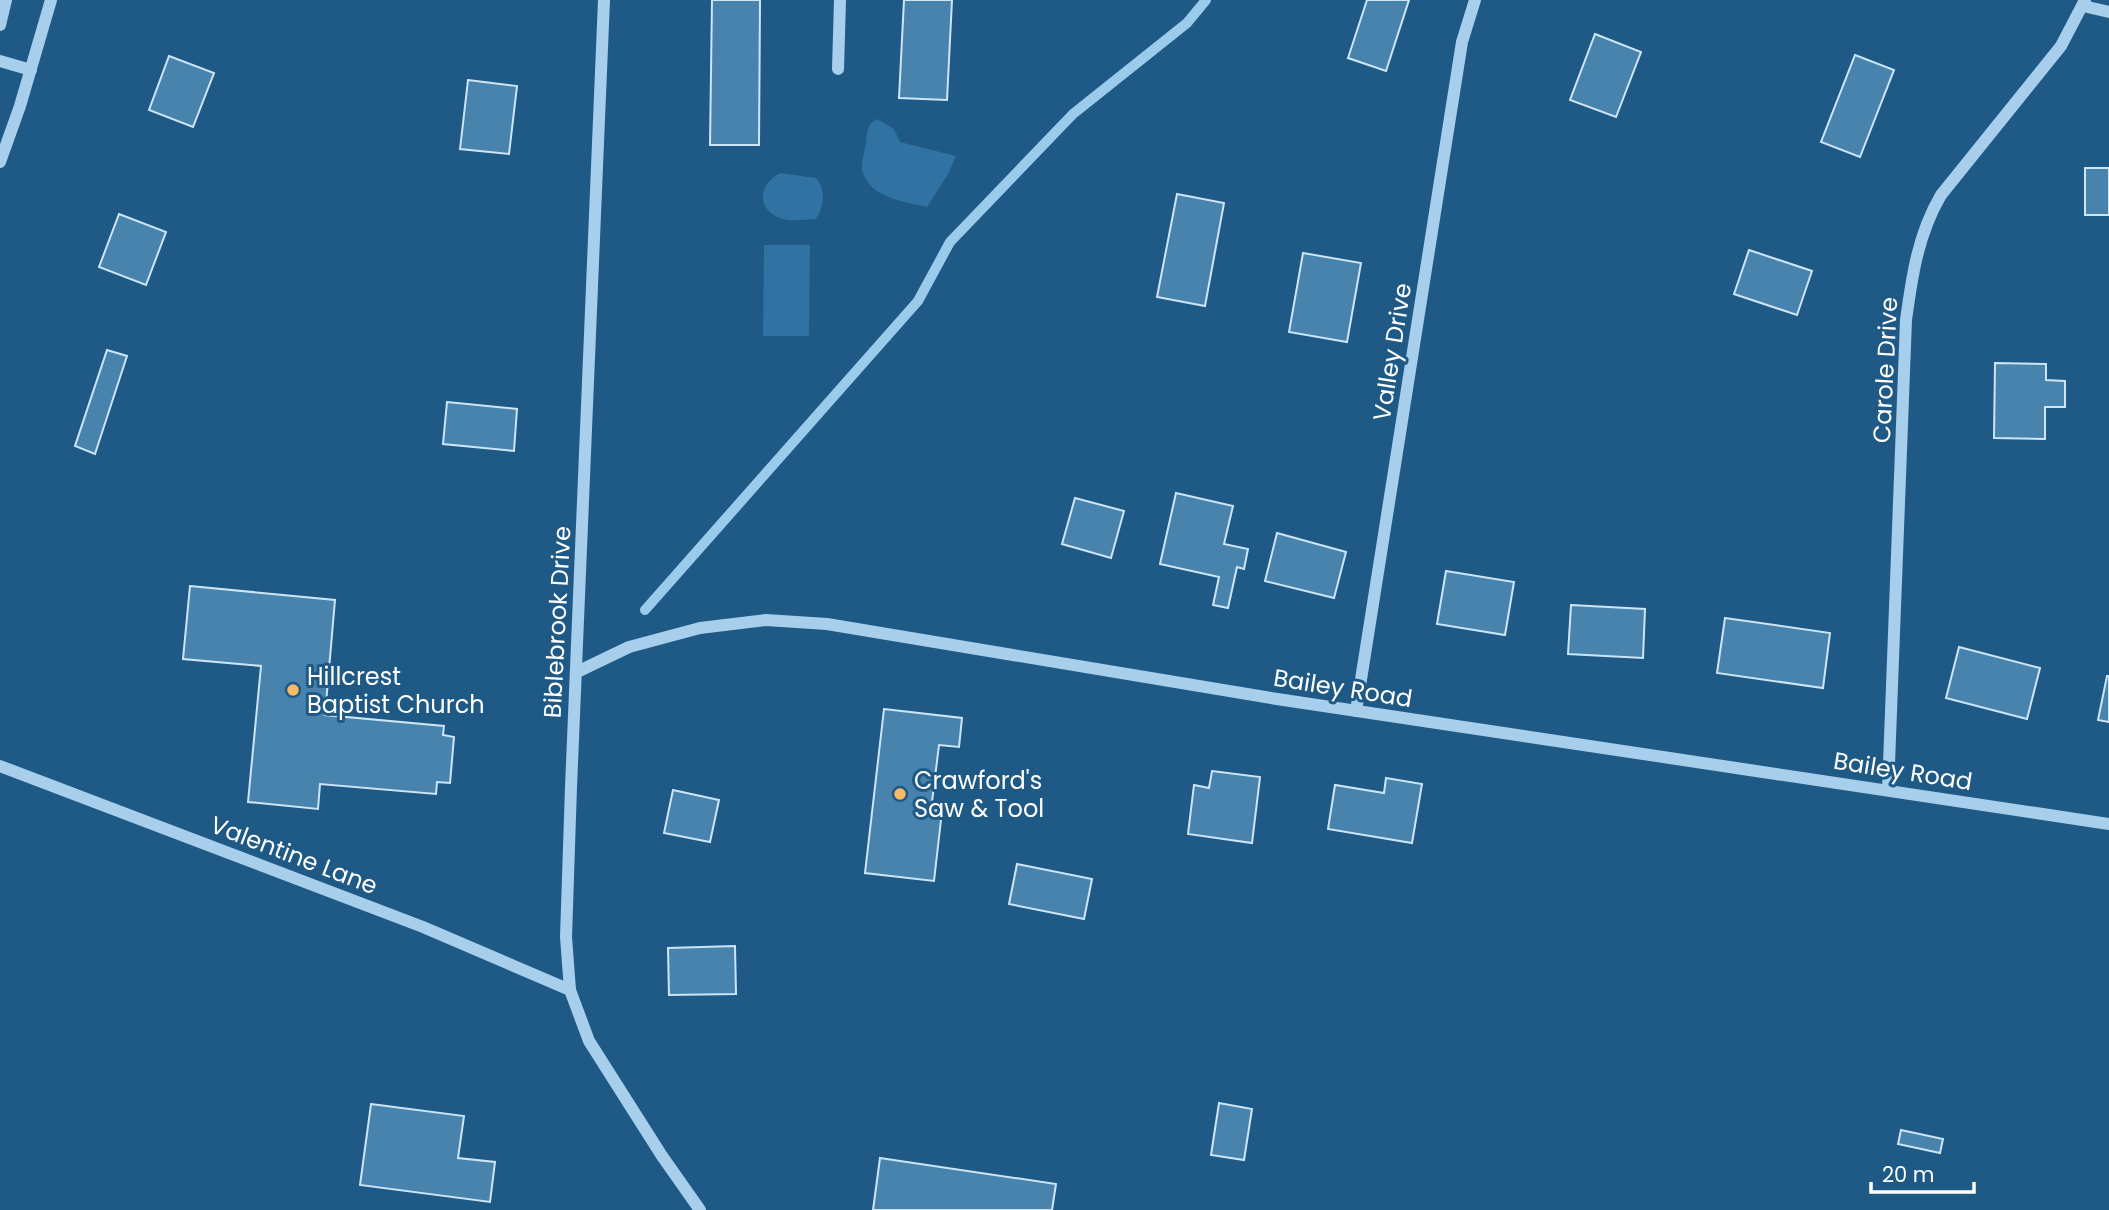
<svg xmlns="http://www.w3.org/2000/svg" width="2109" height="1210" font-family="Poppins,sans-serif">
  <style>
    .green { fill: #3072a1 }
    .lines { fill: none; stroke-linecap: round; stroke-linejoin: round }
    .stream { stroke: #9bcbeb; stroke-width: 10 }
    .building { fill: #4883ad; stroke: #cce5f7; stroke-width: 2 }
    .minor { stroke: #a7ceea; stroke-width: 12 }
    .poi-dot { fill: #f8ba67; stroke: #1f5985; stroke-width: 2.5 }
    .labels { text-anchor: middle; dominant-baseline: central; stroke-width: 6; stroke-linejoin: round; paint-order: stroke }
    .street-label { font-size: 24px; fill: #fff; stroke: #1f5985 }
    .poi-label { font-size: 24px; fill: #fff; stroke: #1f5985; text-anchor: start }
  </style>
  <rect width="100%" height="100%" fill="#1f5985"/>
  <g class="green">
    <path d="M 877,119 L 894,129 L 900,142 L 956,156 L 948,174 L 927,207 C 905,202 869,198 862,170 C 861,162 865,150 866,142 C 867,132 867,124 877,119 Z"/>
    <path d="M 780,173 L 816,178 C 826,188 824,208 816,219 C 805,219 787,223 777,217 C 755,205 761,183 780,173 Z"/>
    <polygon points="764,245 810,245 809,336 763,336"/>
  </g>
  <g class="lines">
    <polyline class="stream" points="645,610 918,301 950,242 1073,114 1187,23 1206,0"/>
  </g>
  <g class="building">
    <polygon points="712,0 760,0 759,145 710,145"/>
    <polygon points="904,0 952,0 947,100 899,98"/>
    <polygon points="1367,0 1409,0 1386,71 1348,58"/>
    <polygon points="1595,34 1641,52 1616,117 1570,100"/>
    <polygon points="1855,55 1894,70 1860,157 1821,142"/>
    <polygon points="169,56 214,73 193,127 149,110"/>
    <polygon points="468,80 517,86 509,154 460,149"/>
    <rect x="2085" y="168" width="24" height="47"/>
    <polygon points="1177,194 1224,203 1205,306 1157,297"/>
    <polygon points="119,214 166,232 146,285 99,267"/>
    <polygon points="1749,250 1812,271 1797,315 1734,294"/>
    <polygon points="1303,253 1361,263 1347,342 1289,332"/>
    <polygon points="107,350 127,356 95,454 75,446"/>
    <polygon points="1995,363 2046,364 2046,380 2065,381 2065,407 2045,407 2045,439 1994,438"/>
    <polygon points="447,402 517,409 514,451 443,444"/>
    <polygon points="1176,493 1233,506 1224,544 1248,549 1244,569 1237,567 1228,608 1213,605 1219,577 1160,564"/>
    <polygon points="1075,498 1124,511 1111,558 1062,544"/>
    <polygon points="1277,533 1346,552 1334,598 1265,581"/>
    <polygon points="1446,571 1514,582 1505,635 1437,624"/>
    <polygon points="190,586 335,600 325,715 444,726 443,735 454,737 450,783 437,782 436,794 320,784 318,809 248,802 261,666 183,659"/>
    <polygon points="1571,605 1645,609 1643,658 1568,654"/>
    <polygon points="1725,618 1830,633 1823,688 1717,673"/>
    <polygon points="1959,647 2040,668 2027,719 1946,698"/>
    <polygon points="2107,676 2109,676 2109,722 2098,720"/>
    <polygon points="884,709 962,718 959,747 939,745 931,810 942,811 934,881 865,873"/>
    <polygon points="1212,771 1260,777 1252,843 1188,834 1194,785 1209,788"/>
    <polygon points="1386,778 1422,784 1412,843 1328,829 1335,785 1384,793"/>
    <polygon points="673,790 719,800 710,842 664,833"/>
    <polygon points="1017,864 1092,879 1084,919 1009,904"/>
    <polygon points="735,946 736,994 669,995 668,948"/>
    <polygon points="1219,1103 1252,1109 1244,1160 1211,1155"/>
    <polygon points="371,1104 464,1116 458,1158 495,1162 490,1202 360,1185"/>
    <polygon points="1901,1130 1943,1139 1940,1153 1898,1144"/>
    <polygon points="880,1158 1056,1184 1052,1210 873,1210"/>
  </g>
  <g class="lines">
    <g class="minor">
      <polyline points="604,0 571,787 566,937 570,990 589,1041 662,1156 700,1210"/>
      <polyline points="2083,6 2109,12"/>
      <polyline points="0,25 6,0"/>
      <polyline points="0,61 31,70"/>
      <polyline points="838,69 840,0"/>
      <polyline points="0,162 20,106 51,0"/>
      <polyline points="577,672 629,647 700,628 766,620 827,624 1277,699 2109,824"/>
      <polyline points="1356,711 1462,42 1475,0"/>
      <polyline points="0,766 423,927 570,990"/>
      <path d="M 1888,790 L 1906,320 C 1912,276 1918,234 1941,195 L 2061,46 L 2085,0"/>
    </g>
  </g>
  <g class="poi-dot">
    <circle cx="293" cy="690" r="7"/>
    <circle cx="900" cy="794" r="7"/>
  </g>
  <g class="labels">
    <g class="street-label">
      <text transform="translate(1392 352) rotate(-81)">Valley Drive</text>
      <text transform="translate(1885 370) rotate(-87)">Carole Drive</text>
      <text transform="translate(557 622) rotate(-87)">Biblebrook Drive</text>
      <text transform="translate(1343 688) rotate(9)">Bailey Road</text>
      <text transform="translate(1903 771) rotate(9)">Bailey Road</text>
      <text transform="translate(294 855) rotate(21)">Valentine Lane</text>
    </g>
    <g class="poi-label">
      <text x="307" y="676">Hillcrest<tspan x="307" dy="28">Baptist Church</tspan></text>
      <text x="914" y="780">Crawford's<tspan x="914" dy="28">Saw &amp; Tool</tspan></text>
    </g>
  </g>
  <path d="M1871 1182v10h103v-10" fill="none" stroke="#ffffff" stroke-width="3.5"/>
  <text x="1882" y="1182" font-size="21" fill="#ffffff" stroke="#1f5985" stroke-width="5" paint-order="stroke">20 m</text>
</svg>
